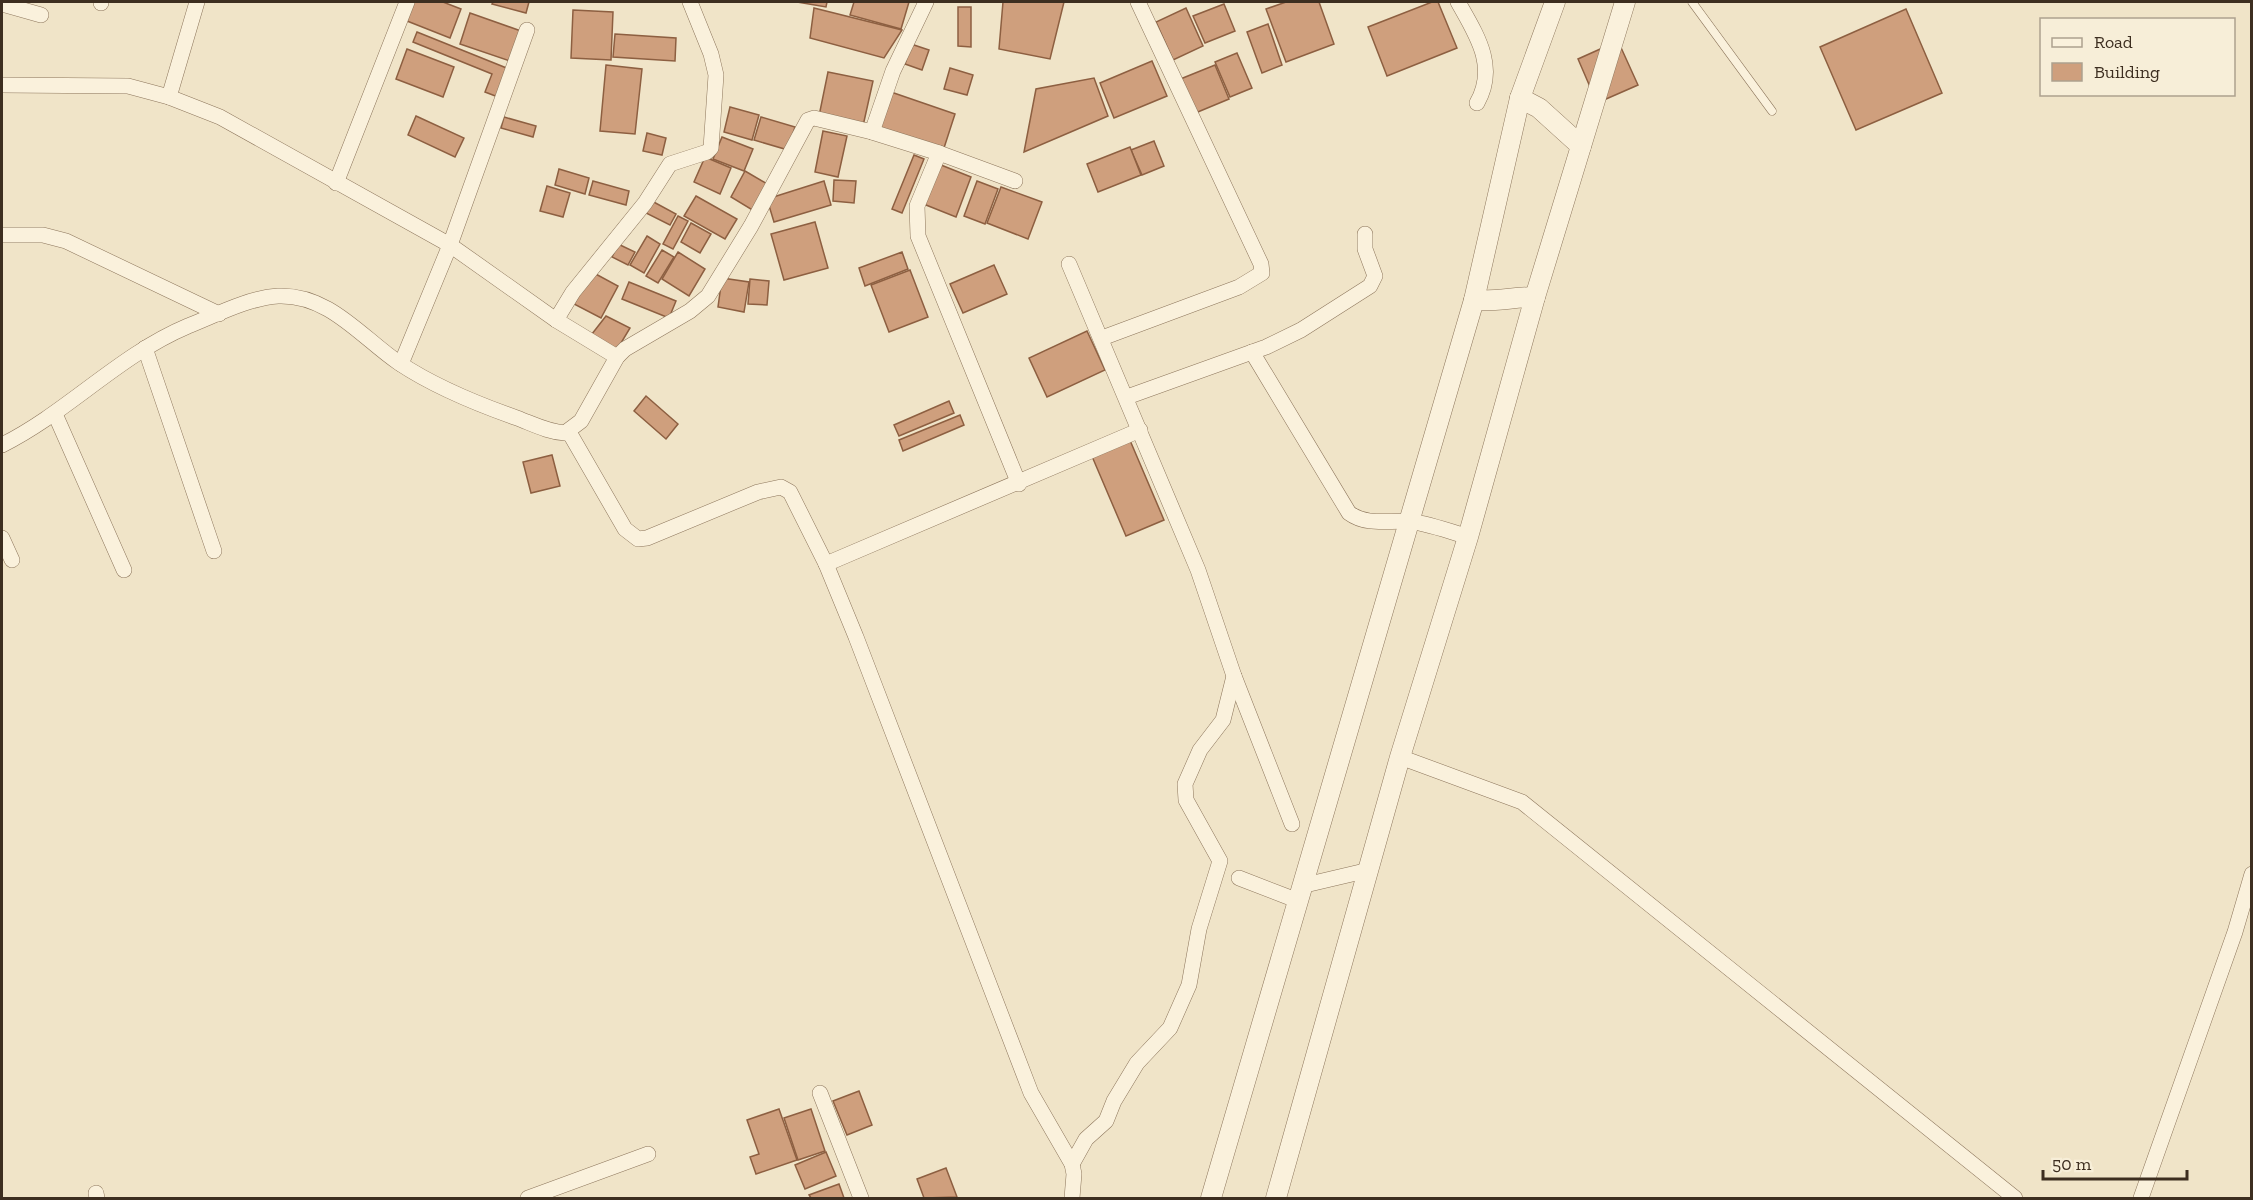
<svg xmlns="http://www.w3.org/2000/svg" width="2253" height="1200" font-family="'Zilla Slab',serif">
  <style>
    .building { fill: #cf9f7d; stroke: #8d5f41; stroke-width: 1.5 }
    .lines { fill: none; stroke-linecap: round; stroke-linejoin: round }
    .service-casing { stroke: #8d765c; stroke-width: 9 }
    .minor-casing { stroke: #8d765c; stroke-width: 16 }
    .tertiary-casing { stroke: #8d765c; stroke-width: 21 }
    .service { stroke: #faf1dc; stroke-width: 8 }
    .minor { stroke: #faf1dc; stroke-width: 15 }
    .tertiary { stroke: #faf1dc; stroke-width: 20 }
  </style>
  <rect width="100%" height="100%" fill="#f0e4c8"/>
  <g class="building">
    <polygon points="409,2 443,2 461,9 450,38 402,19"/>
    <polygon points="493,2 529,2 526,13 492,4"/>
    <polygon points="797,2 827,2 826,7"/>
    <polygon points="854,2 909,2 901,29 850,15"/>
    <polygon points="1003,2 1064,2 1050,59 999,49"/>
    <polygon points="1286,2 1319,2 1334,44 1286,62 1266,9"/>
    <polygon points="1432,2 1438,2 1457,48 1387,76 1368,27"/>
    <polygon points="1224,4 1235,31 1205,43 1193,16"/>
    <polygon points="958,7 971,7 971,47 958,46"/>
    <polygon points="814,8 902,30 884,58 810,38"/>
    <polygon points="1186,8 1203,46 1173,60 1156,22"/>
    <polygon points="1906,9 1942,93 1856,130 1820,47"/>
    <polygon points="573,10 613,12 611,60 571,58"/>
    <polygon points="470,13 521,31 510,61 460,44"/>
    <polygon points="1268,24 1282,65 1262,73 1247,32"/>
    <polygon points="417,32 509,69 498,97 485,92 492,74 413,42"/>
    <polygon points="615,34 676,38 675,61 613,57"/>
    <polygon points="1618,41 1638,85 1597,103 1578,59"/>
    <polygon points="911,44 929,50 922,70 905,64"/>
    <polygon points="407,49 454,67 443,97 396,79"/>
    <polygon points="1237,53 1252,88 1230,97 1215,62"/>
    <polygon points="1152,61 1167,96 1114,118 1100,83"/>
    <polygon points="606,65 642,69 635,134 600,131"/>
    <polygon points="1215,65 1229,99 1193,114 1178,80"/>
    <polygon points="950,68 973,75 967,95 944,89"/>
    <polygon points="828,72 873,81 863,126 819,116"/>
    <polygon points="1094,78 1108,116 1024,152 1036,89"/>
    <polygon points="891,92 955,114 943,151 879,129"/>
    <polygon points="730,107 759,115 752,140 724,132"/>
    <polygon points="416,116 464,138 455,157 408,135"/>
    <polygon points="504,117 536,126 533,137 501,128"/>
    <polygon points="761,117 795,127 788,150 754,140"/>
    <polygon points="823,131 847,136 838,177 815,172"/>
    <polygon points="647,133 666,138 662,155 643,151"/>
    <polygon points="722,137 753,149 744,171 713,159"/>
    <polygon points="1154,141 1164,166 1142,175 1131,150"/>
    <polygon points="1130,147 1141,175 1098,192 1087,164"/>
    <polygon points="914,155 924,159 902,213 892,209"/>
    <polygon points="705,157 731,168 720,194 694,182"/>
    <polygon points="936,163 971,177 956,217 921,203"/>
    <polygon points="559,169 589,178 585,194 555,185"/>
    <polygon points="745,171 769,185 754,211 731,197"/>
    <polygon points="834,180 856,181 854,203 833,201"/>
    <polygon points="593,181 629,191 626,205 589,195"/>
    <polygon points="824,181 831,205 774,222 767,199"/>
    <polygon points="977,181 998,189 985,224 964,216"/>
    <polygon points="547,186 570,193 563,217 540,211"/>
    <polygon points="1001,187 1042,202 1028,239 987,223"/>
    <polygon points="696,196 737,219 725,239 684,216"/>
    <polygon points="650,200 676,214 670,225 644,212"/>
    <polygon points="678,216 688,221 673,249 663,244"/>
    <polygon points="815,222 828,268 784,280 771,234"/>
    <polygon points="691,223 711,234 700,253 681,242"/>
    <polygon points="647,236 660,244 644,273 630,265"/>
    <polygon points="618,244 635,252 628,265 612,257"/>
    <polygon points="662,250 674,257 658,283 646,276"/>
    <polygon points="678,252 705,269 689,296 662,279"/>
    <polygon points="902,252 908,269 865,286 859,268"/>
    <polygon points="994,265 1007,294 963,313 950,284"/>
    <polygon points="910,270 928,317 889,332 871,285"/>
    <polygon points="592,272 618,286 601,318 574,304"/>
    <polygon points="722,278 749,282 744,312 718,307"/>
    <polygon points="750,279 769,281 767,305 748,304"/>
    <polygon points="629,282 676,301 669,318 622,299"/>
    <polygon points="606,316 630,328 615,353 588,339"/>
    <polygon points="1087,331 1105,370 1047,397 1029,358"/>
    <polygon points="646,396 678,424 666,439 634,411"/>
    <polygon points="949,401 954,413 899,436 894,425"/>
    <polygon points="960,415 964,425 903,451 899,440"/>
    <polygon points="1129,438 1164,520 1126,536 1091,454"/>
    <polygon points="552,455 560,486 531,493 523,462"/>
    <polygon points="859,1091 872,1125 847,1135 833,1101"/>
    <polygon points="779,1109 797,1160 756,1174 750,1157 759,1154 747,1120"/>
    <polygon points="811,1109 825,1151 798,1160 784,1118"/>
    <polygon points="826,1152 836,1176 805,1189 795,1165"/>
    <polygon points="946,1168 957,1197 924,1198 917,1179"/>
    <polygon points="839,1184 844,1198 811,1198 809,1195"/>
  </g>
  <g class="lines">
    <g class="service-casing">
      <polyline id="service" points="1692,2 1772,111"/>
    </g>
    <g class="minor-casing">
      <g id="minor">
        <path d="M 1458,2 C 1476,34 1498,66 1477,103"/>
        <polyline points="101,3 101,2"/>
        <polyline points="2,4 41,15"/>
        <polyline points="2,85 128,86 169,97 220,117 450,245 556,320 617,357"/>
        <polyline points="169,97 197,2"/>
        <polyline points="872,132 893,71 926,2"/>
        <polyline points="939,153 917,206 918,236 1019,484"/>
        <polyline points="336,183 407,2"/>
        <polyline points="3,235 43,235 66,241 219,314"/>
        <polyline points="1069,264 1198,570 1234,676 1292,824"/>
        <polyline points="556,320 573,292 645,203 670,164 707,152 711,148 716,75 711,54 690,2"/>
        <polyline points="1102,338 1239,287 1262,273 1261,264 1138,2"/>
        <polyline points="145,348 214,551"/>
        <path d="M 1252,352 L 1349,513 C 1368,527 1392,519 1414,522 C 1432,525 1450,531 1468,537"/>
        <polyline points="401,364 450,245 527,30"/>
        <polyline points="1127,397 1266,347 1301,330 1370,286 1375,276 1365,249 1365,234"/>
        <polyline points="55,414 124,570"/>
        <polyline points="569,432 625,529 638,539 647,538 758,492 781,487 790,492 826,564 856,637 1031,1093 1072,1164 1074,1174 1072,1198"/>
        <path d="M 2,445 C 68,412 119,355 188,326 C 216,315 248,298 278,296 C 329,294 361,337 399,363 C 435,387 477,404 517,418 C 533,424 548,432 565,433 L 581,421 L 617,357 L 625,349 L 690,311 L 708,296 L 751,226 L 808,120 L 814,118 L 872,132 L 939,153 L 1015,181"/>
        <polyline points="2,538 12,560"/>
        <polyline points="826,564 1140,430"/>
        <polyline points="1400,757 1522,802 2015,1198"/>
        <polyline points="1239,878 1296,900"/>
        <polyline points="1301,886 1369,870"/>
        <polyline points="820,1093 861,1198"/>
        <polyline points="1072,1164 1086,1139 1106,1121 1114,1101 1137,1063 1170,1028 1189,985 1199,929 1220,861 1186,800 1185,784 1200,750 1223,720 1234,676"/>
        <polyline points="96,1193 97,1198"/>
        <polyline points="528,1198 648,1154"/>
        <polyline points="2141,1198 2235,932 2252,874"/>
      </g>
    </g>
    <g class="tertiary-casing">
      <g id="tertiary">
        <polyline points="1520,98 1539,108 1581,146"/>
        <polyline points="1474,300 1520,98 1555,2"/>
        <path d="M 1211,1198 L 1474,300 C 1495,302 1514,297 1535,297"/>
        <polyline points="1276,1198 1400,757 1468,537 1535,297 1625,2"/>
      </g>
    </g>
    <use href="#service" class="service"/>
    <use href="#minor" class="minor"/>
    <use href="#tertiary" class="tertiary"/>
  </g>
  <rect width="2253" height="1200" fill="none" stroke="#3d2e20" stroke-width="6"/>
  <rect x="2040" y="18" width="195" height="78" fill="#f7eed8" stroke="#ada18e" stroke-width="1.5"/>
  <rect x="2052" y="38" width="30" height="9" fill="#faf1dc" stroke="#ada18e" stroke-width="1.5"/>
  <text x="2094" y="48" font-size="18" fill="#3d2e20">Road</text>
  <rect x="2052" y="63" width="30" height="18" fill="#cf9f7d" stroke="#ada18e" stroke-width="1.5"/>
  <text x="2094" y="78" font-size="18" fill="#3d2e20">Building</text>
  <path d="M2043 1170v9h144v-9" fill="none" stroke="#3d2e20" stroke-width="3"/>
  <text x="2052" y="1170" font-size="18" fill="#3d2e20" stroke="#f7eed8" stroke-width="4.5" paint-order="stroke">50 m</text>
</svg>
